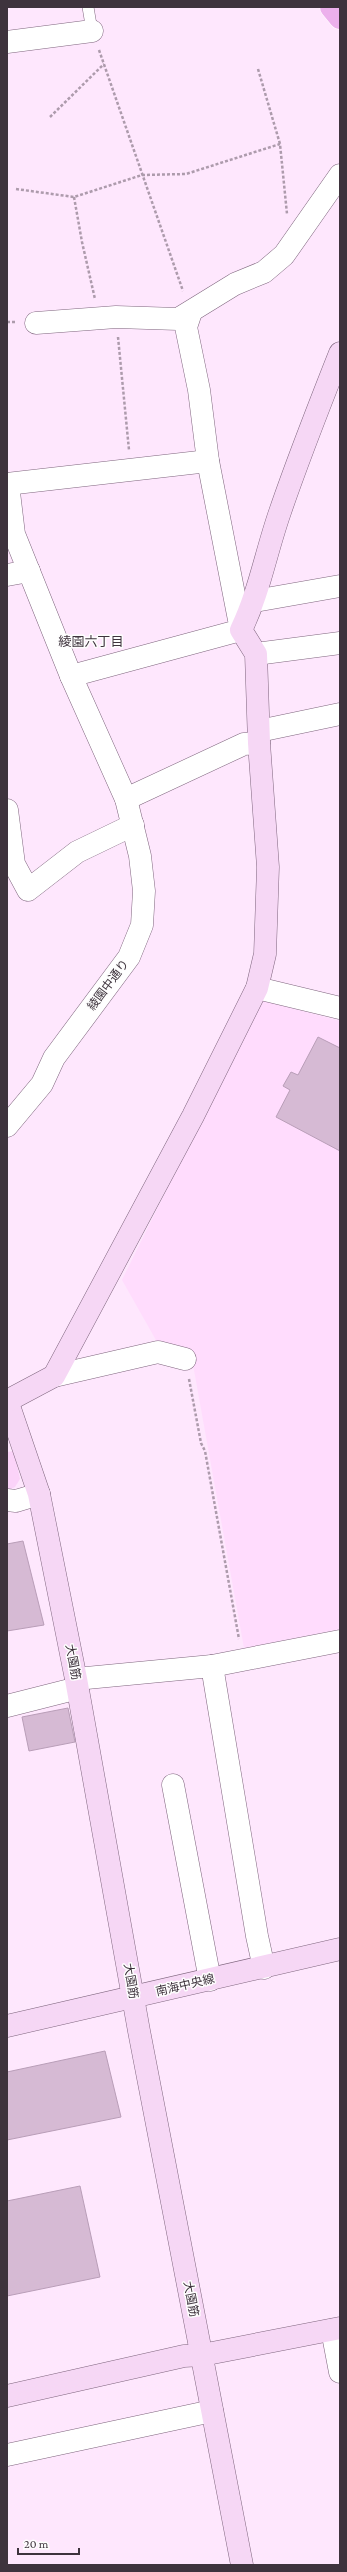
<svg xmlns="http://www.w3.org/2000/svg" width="347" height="2572" font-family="'Crimson Pro','Noto Sans JP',serif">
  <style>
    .built { fill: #ffdcfd }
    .green { fill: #fbd3f9 }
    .building { fill: #d6bad4; stroke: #b99eb8 }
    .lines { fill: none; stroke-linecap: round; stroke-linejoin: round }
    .lane-casing { stroke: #7f667e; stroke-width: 12 }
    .street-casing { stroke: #7f667e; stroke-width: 23 }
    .secondary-casing { stroke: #7f667e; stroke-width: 23 }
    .primary-casing { stroke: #fff; stroke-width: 23 }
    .path { stroke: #ad9bac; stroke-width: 2.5; stroke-dasharray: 3 2; stroke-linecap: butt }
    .lane { stroke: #fff; stroke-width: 11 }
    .street { stroke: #fff; stroke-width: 22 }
    .secondary { stroke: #f6d7f5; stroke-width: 22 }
    .primary { stroke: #ecb0ec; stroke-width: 22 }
    .labels { text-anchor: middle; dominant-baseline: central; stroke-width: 3; stroke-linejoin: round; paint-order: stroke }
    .street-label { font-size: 12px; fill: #3e333d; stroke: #fdfdfd }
    .neighbourhood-label { font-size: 13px; fill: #3e333d; stroke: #fdfdfd }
  </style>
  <rect width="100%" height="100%" fill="#fee7fd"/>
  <polygon class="built" points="260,1000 340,1021 340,1629 244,1648 192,1359 161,1349 122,1280"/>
  <polygon class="green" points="14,1451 20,1479 15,1487 7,1491 7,1452"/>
  <g class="building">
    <polygon points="318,1037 340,1048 340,1151 276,1117 290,1090 283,1086 291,1072 298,1075"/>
    <polygon points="23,1541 44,1625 7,1631 7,1544"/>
    <polygon points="68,1708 75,1742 29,1751 22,1717"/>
    <polygon points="105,2051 121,2117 7,2140 7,2072"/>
    <polygon points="80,2186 100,2277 7,2296 7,2201"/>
  </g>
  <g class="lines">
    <g class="lane-casing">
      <polyline id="lane" points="88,7 92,31"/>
    </g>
    <g class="street-casing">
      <g id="street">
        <polyline points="7,42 92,31"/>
        <polyline points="36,323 116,317 178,319 235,284 264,272 284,255 340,175"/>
        <polyline points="7,484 208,461"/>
        <polyline points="7,575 29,571"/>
        <polyline points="255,601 340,586"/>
        <polyline points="256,654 340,643"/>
        <polyline points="71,676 241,630 208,461 199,390 186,327 191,312"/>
        <polyline points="259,731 340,714"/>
        <polyline points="126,799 244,744 259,743"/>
        <polyline points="7,810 14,864 28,890 77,852 133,825"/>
        <polyline points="257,988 340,1008"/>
        <polyline points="7,1126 42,1084 54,1058 129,957 142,925 144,891 140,856 126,799 71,676 14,534 8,484"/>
        <polyline points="54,1376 158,1352 185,1359"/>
        <polyline points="7,1500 16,1501 39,1494"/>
        <polyline points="212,1666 257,1936 264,1968"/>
        <polyline points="76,1679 212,1666 340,1641"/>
        <polyline points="7,1706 78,1688"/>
        <polyline points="173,1785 210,1980"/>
        <polyline points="332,2330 340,2372"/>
        <polyline points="7,2455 212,2411"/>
      </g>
    </g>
    <g class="secondary-casing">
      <g id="secondary">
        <polyline points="7,1400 39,1494 76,1679 139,2031 242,2565"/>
        <path d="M 7,1401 L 54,1376 L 193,1116 L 257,988 L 265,954 L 268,867 L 259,743 L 256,654 L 241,630 C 259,593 266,552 280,512 C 298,459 319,406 340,353"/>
        <polyline points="7,2026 340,1949"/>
        <polyline points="7,2396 184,2356 202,2355 340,2328"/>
      </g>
    </g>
    <g class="primary-casing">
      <polyline id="primary" points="331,7 340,18"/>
    </g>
    <g class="path">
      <polyline points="99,50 183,291"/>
      <polyline points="258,69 280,144 287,214"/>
      <polyline points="50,117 104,64"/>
      <polyline points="16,189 74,197 142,175 186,174 280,144"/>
      <polyline points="74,197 82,242 95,299"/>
      <polyline points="7,322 16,322"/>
      <polyline points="118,337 129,450"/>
      <polyline points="189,1379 201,1443 205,1451 239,1639"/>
    </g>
    <use href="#lane" class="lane"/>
    <use href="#street" class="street"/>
    <use href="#secondary" class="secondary"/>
    <use href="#primary" class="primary"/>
  </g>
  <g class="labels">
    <g class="street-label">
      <text transform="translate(108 985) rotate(-53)">綾園中通り</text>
      <text transform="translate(73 1662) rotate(79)">大園筋</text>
      <text transform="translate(131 1981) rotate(80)">大園筋</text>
      <text transform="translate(185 1985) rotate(-13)">南海中央線</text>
      <text transform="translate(191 2299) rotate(79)">大園筋</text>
    </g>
    <g class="neighbourhood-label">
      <text x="91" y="641">綾園六丁目</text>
    </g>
  </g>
  <rect width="347" height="2572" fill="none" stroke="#3e333d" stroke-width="16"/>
  <path d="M18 2548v6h61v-6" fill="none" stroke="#3e333d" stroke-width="2"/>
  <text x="24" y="2548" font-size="12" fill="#3e333d" stroke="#fdfdfd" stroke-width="3" paint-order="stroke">20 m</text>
</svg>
